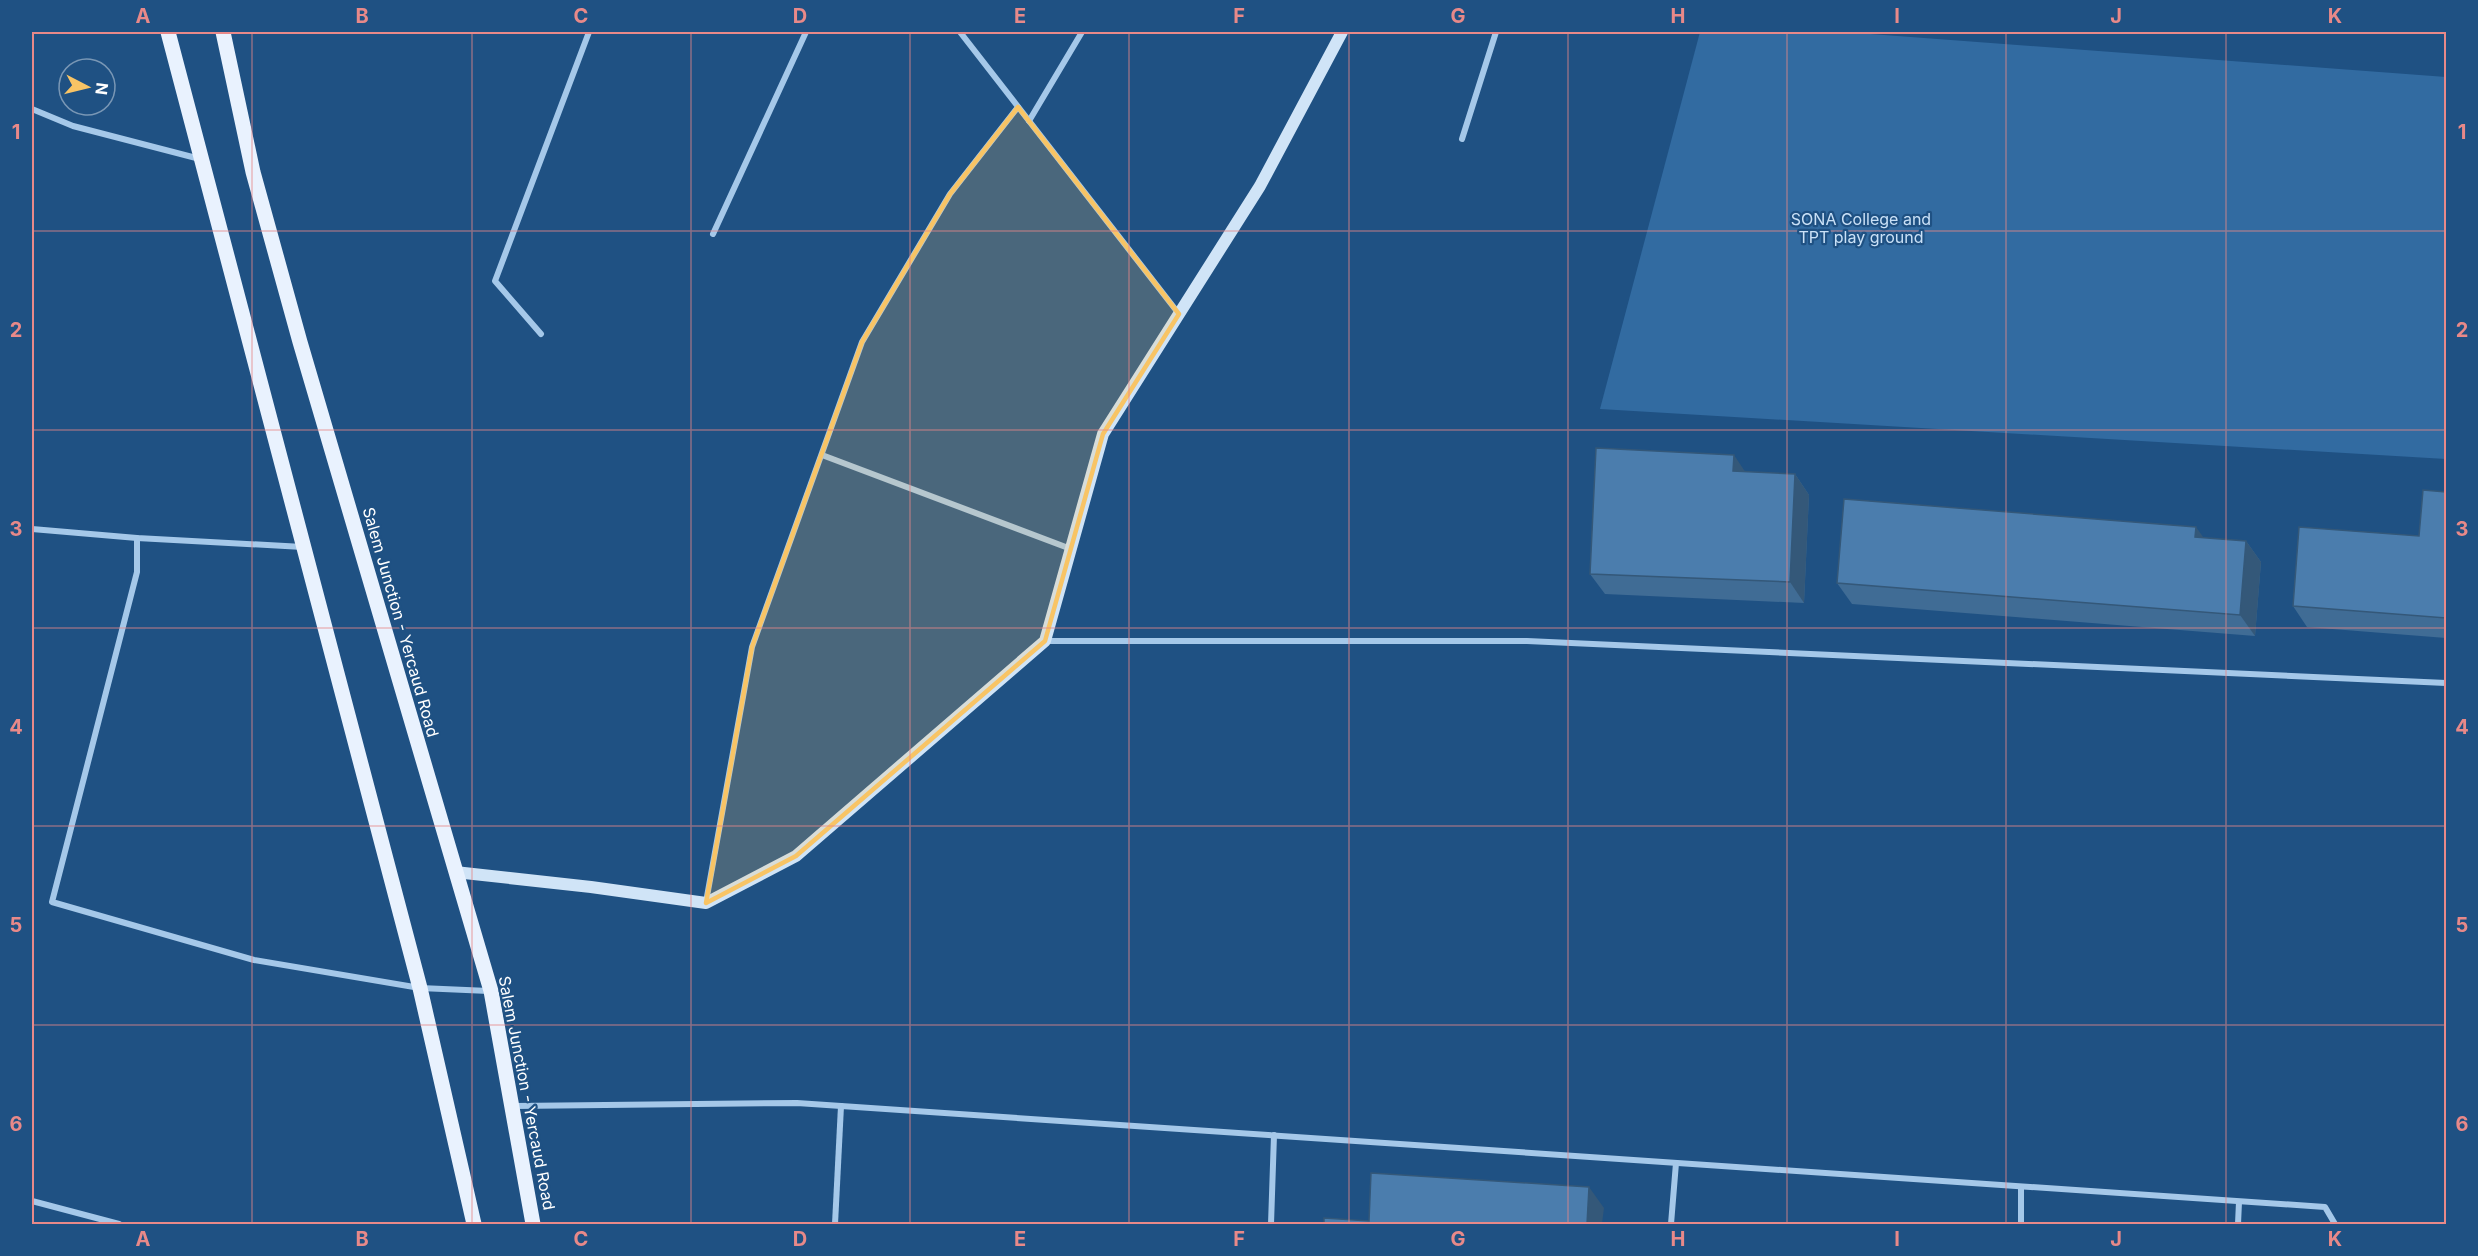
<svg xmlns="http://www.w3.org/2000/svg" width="2478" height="1256" font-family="Inter,sans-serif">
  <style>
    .green { fill: #326ba1 }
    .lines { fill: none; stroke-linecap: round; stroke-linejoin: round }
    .street { stroke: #a5c8e9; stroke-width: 6 }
    .secondary { stroke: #d0e4f7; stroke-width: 12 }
    .primary { stroke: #e9f2fe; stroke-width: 15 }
    .wall { fill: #406c95 }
    .shaded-wall { fill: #345879 }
    .building { fill: #4b7dad; stroke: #345879; stroke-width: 1.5 }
    .marked { fill: #f8c465; fill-opacity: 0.2; stroke: #f8c465; stroke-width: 4.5; stroke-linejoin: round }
    .grid { fill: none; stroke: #e88989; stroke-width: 1.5; stroke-opacity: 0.55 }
    .labels { text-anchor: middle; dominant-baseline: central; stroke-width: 4.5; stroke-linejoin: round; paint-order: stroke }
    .park-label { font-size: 16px; fill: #cae1f7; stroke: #1f5183 }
    .street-label { font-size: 16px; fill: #fff; stroke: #1f5183 }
    .neatline { fill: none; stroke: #e88989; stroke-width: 2 }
    .grid-label { font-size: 20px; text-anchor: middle; font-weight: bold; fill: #e88989 }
  </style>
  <rect width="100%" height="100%" fill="#1f5183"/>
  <polygon class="green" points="1700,32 1844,32 2446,77 2446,459 1600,409"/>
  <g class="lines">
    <g class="street">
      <polyline points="960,32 1179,314"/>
      <polyline points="32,109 73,126 200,159"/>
      <polyline points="1029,121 1082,32"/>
      <polyline points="1462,139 1496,32"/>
      <polyline points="713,234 806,32"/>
      <polyline points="541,334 495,281 589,32"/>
      <polyline points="822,455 1071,549"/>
      <polyline points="32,529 137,538 303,547"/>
      <polyline points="137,538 137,572 52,902 254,960 420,988 489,991"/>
      <polyline points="1046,641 1527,641 2446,683"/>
      <polyline points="706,902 752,647 862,342 950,194 1018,107"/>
      <polyline points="514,1106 797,1103 2325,1207 2335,1224"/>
      <polyline points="2021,1187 2021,1224"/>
      <polyline points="32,1201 119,1224"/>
      <polyline points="835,1224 841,1106"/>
      <polyline points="1271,1224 1274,1135"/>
      <polyline points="1671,1224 1676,1163"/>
      <polyline points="2238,1224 2239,1202"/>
    </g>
    <polyline class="secondary" points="455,872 591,887 706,903 796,856 1045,641 1103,434 1260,186 1342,32"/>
    <g class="primary">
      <polyline points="168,32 420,988 474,1224"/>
      <polyline points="223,32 253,172 300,342 491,991 533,1224"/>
    </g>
  </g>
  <g class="wall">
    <polygon points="1746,472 1795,474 1809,495 1804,603 1605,594 1590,574"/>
    <polygon points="2446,492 2446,638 2307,627 2293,606 2419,536"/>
    <polygon points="2204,538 2246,541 2261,562 2255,636 1852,604 1837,583"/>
  </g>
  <g class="shaded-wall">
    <polygon points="1734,455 1748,476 1733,471"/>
    <polygon points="1795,474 1809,495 1804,603 1790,582"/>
    <polygon points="2196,527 2211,548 2195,537"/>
    <polygon points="2246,541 2261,562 2255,636 2240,615"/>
    <polygon points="1589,1187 1604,1208 1602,1224 1587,1224"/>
  </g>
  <g class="building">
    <polygon points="1596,448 1734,455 1733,471 1795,474 1790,582 1590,574"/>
    <polygon points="2423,490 2446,492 2446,618 2293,606 2299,527 2419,536"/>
    <polygon points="1844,499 2196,527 2195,537 2246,541 2240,615 1837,583"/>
    <polygon points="1371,1173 1589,1187 1587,1224 1324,1224 1324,1218 1369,1221"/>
  </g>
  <path class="marked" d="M 1018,107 L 1179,314 L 1103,434 L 1045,641 L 796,856 L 706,903 L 752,647 L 862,342 L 950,194 Z"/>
  <path class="grid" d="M 252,32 L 252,1224M 472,32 L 472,1224M 691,32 L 691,1224M 910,32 L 910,1224M 1129,32 L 1129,1224M 1349,32 L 1349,1224M 1568,32 L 1568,1224M 1787,32 L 1787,1224M 2006,32 L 2006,1224M 2226,32 L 2226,1224M 32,231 L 2446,231M 32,430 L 2446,430M 32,628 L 2446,628M 32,826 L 2446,826M 32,1025 L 2446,1025"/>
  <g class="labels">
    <g class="park-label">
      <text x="1861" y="219">SONA College and<tspan x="1861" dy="18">TPT play ground</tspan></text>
    </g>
    <g class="street-label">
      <text transform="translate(401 622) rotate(74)">Salem Junction - Yercaud Road</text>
      <text transform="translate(527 1093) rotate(79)">Salem Junction - Yercaud Road</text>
    </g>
  </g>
  <rect width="2478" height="1256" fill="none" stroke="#1f5183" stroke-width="66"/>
  <g transform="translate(87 87) rotate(97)"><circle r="28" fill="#1f5183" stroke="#7997b5" stroke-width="1.5"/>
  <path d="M0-4.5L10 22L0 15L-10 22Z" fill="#f8c465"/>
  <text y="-9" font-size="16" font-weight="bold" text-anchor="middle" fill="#ffffff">N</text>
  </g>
  <rect x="33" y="33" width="2412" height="1190" class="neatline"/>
  <g class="grid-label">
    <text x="143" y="23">A</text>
    <text x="362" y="23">B</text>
    <text x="581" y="23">C</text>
    <text x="800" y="23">D</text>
    <text x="1020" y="23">E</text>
    <text x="1239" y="23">F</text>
    <text x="1458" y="23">G</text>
    <text x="1678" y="23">H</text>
    <text x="1897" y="23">I</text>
    <text x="2116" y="23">J</text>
    <text x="2335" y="23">K</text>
    <text x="16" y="139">1</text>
    <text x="2462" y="139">1</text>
    <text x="16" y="337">2</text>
    <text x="2462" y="337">2</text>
    <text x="16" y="536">3</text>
    <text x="2462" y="536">3</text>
    <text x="16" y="734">4</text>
    <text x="2462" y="734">4</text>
    <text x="16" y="932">5</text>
    <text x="2462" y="932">5</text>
    <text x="16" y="1131">6</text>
    <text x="2462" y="1131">6</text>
    <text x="143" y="1246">A</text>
    <text x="362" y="1246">B</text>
    <text x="581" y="1246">C</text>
    <text x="800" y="1246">D</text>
    <text x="1020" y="1246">E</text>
    <text x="1239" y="1246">F</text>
    <text x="1458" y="1246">G</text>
    <text x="1678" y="1246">H</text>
    <text x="1897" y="1246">I</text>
    <text x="2116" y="1246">J</text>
    <text x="2335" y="1246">K</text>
  </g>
</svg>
